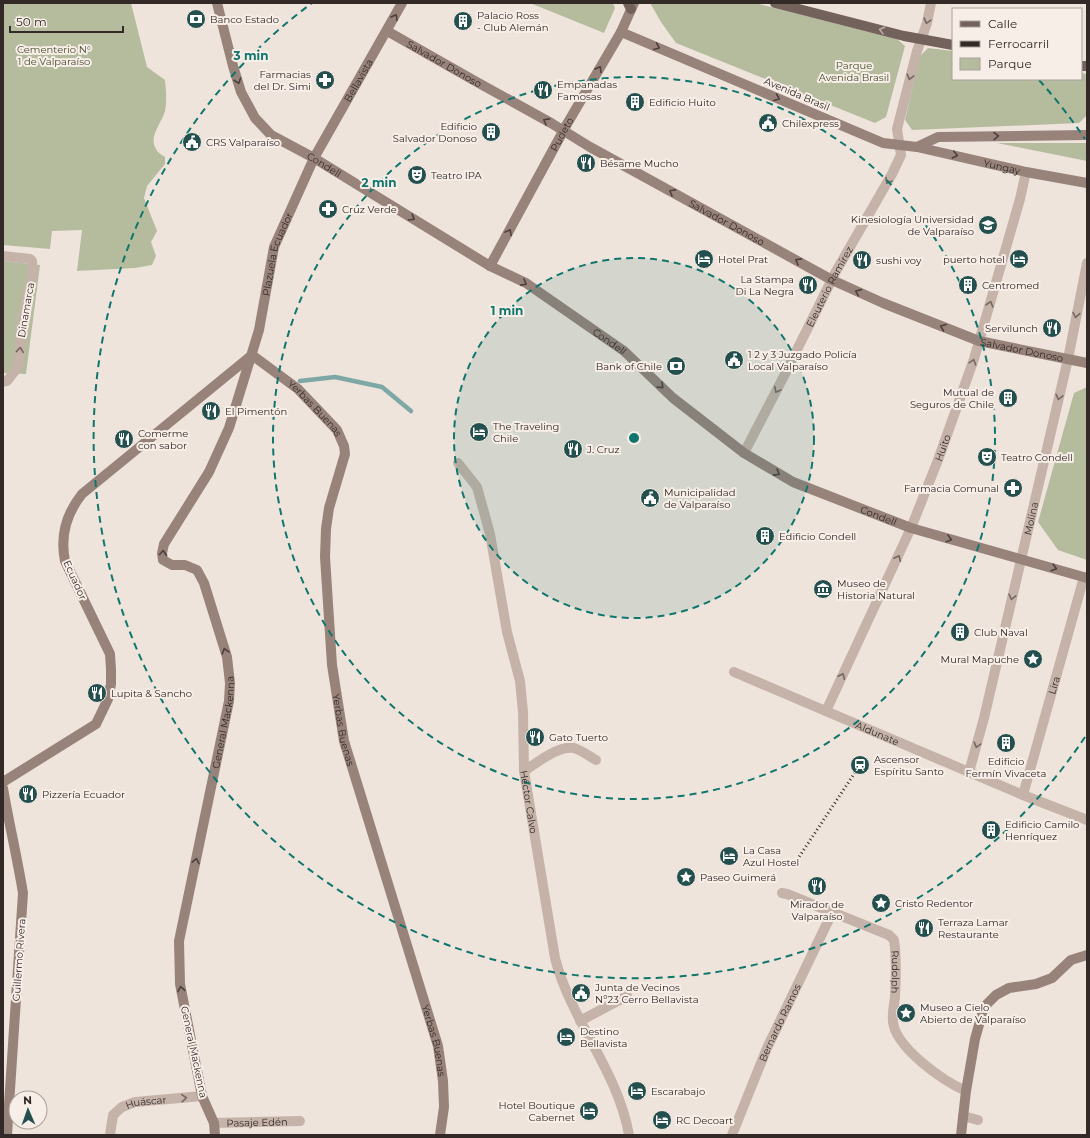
<svg xmlns="http://www.w3.org/2000/svg" width="1090" height="1138" font-family="Montserrat,sans-serif">
  <style>
    .green { fill: #b5bc9e }
    .lines { fill: none; stroke-linecap: round; stroke-linejoin: round }
    .stream { stroke: #7ea8a6; stroke-width: 4.5 }
    .street { stroke: #c5b3a9; stroke-width: 10 }
    .secondary { stroke: #98837b; stroke-width: 10 }
    .primary { stroke: #73615b; stroke-width: 10 }
    .rail { stroke: #332a28; stroke-width: 3; stroke-dasharray: 1 3; stroke-linecap: butt }
    .oneway { stroke: #4c403d }
    .oneway2 { stroke: #756862 }
    .oneway3 { stroke: #bcafa8 }
    .ring { fill: none; stroke: #0f766e; stroke-width: 2; stroke-dasharray: 7 5 }
    .labels { text-anchor: middle; dominant-baseline: central; stroke-width: 4; stroke-linejoin: round; paint-order: stroke }
    .poi-label { font-size: 10px; fill: #332a28; stroke: #f7eee7; text-anchor: start }
    .park-label { font-size: 10px; fill: #464f2f; stroke: #f7eee7 }
    .street-label { font-size: 10px; fill: #332a28; stroke: #f7eee7 }
    .centre { fill: #0f766e; stroke: #f7eee7; stroke-width: 2 }
    .ring-label { font-size: 12px; text-anchor: middle; font-weight: bold; fill: #0f766e; stroke: #f7eee7; stroke-width: 4; stroke-linejoin: round; paint-order: stroke }
  </style>
  <rect width="100%" height="100%" fill="#efe4dc"/>
  <g class="green">
    <path d="M 3,3 L 131,3 L 147,67 L 165,80 C 166,90 167,101 165,111 C 162,123 148,136 156,149 C 157,152 162,155 165,157 L 165,164 L 147,186 L 144,198 L 157,231 L 151,242 L 156,256 L 152,265 L 135,268 L 77,271 L 82,230 L 52,231 L 50,249 L 3,245 Z"/>
    <polygon points="530,3 613,3 615,8 604,33"/>
    <polygon points="650,3 755,3 897,39 905,46 886,117 875,123 676,43 661,22"/>
    <polygon points="928,48 953,51 953,79 1081,79 1081,73 1087,74 1086,116 1079,123 912,130 905,120 920,56"/>
    <polygon points="997,143 1087,143 1087,161"/>
    <polygon points="3,261 40,265 26,374 3,373"/>
    <polygon points="1087,387 1087,560 1058,550 1038,522 1074,393"/>
  </g>
  <g class="lines">
    <polyline class="stream" points="300,381 335,377 382,387 411,411"/>
    <g class="street">
      <polyline points="3,256 30,259 32,261 33,272 23,318 18,367 7,381 3,382"/>
      <path id="s1" d="M 744,453 L 785,374 L 835,273 L 892,174 L 901,155 L 897,129 L 917,51 L 927,23 L 931,3"/>
      <path id="s2" d="M 458,463 L 477,487 L 490,534 L 507,632 L 520,681 L 523,712 L 524,771 L 555,958 C 571,1021 618,1071 629,1135"/>
      <path id="s3" d="M 734,672 L 1023,795 L 1087,820"/>
      <path id="s4" d="M 826,711 L 911,528 L 938,460 L 974,359 L 1020,199 L 1026,172"/>
      <path d="M 524,771 C 537,763 558,745 574,748 C 581,750 589,756 596,760"/>
      <path id="s5" d="M 969,772 L 984,718 L 1068,359 L 1087,263"/>
      <path id="s6" d="M 1023,795 L 1084,577"/>
      <path id="s7" d="M 782,893 L 787,894 L 889,935 L 894,940 C 897,959 896,978 895,997 C 894,1005 892,1014 893,1022 C 896,1048 943,1081 966,1091"/>
      <polyline points="580,1021 627,996"/>
      <polyline points="963,1116 978,1120"/>
      <path id="s8" d="M 214,1123 L 300,1121"/>
      <path id="s9" d="M 110,1135 L 113,1115 L 122,1107 L 135,1102 L 202,1096"/>
      <path id="s10" d="M 732,1135 L 767,1048 L 832,913"/>
    </g>
    <g class="secondary">
      <path id="s11" d="M 217,3 L 233,66 L 241,92 L 255,118 L 271,135 L 314,158 L 490,266 L 526,283 L 624,351 L 673,398 L 744,453 L 793,482 L 911,528 L 1087,578"/>
      <path id="s12" d="M 387,31 L 475,81 L 551,123 L 590,147 L 832,280 L 883,303 L 979,341 L 1087,363"/>
      <path id="s13" d="M 621,32 L 883,143 L 917,147 L 1026,172 L 1087,183"/>
      <polyline points="917,147 938,137 1087,135"/>
      <path id="s14" d="M 490,266 L 567,124 L 621,32 L 634,3"/>
      <path id="s15" d="M 252,355 L 298,389 L 337,430 L 344,446 L 345,454 L 329,508 L 326,529 L 325,557 L 332,665 L 344,741 L 438,1046 L 443,1081 L 444,1107 L 440,1135"/>
      <path d="M 3,782 L 96,724 L 108,699 L 111,684 L 111,669 L 110,654 L 65,561 C 60,536 66,514 82,494 L 252,355"/>
      <path d="M 3,788 C 9,823 17,857 23,893 L 7,1135"/>
      <path id="s16" d="M 215,1135 L 214,1123 L 202,1096 L 180,984 L 179,941 L 229,701 L 230,683 L 227,657 L 204,583 L 197,570 L 185,565 L 172,565 L 163,560 L 162,553 L 164,544 L 209,472 L 229,428 L 259,330 L 274,247 L 314,158 L 402,3"/>
      <polyline points="961,1135 966,1091 975,1039 984,1007 996,995 1009,988 1036,984 1052,978 1071,960 1087,955"/>
    </g>
    <g class="primary">
      <polyline points="628,3 631,9"/>
      <polyline points="775,3 904,36 953,45"/>
      <polyline points="1081,66 1087,66"/>
    </g>
    <polyline class="rail" points="797,860 860,765"/>
  </g>
  <defs><path id="oneway-chevron" d="M-2-3.5L2.5 0L-2 3.5" fill="none" stroke-width="1.6" stroke-linecap="round" stroke-linejoin="round"/></defs>
  <g class="oneway">
    <use href="#oneway-chevron" transform="translate(395 17) rotate(-61)"/>
    <use href="#oneway-chevron" transform="translate(657 47) rotate(23)"/>
    <use href="#oneway-chevron" transform="translate(599 69) rotate(-59)"/>
    <use href="#oneway-chevron" transform="translate(238 81) rotate(71)"/>
    <use href="#oneway-chevron" transform="translate(777 98) rotate(23)"/>
    <use href="#oneway-chevron" transform="translate(546 121) rotate(-151)"/>
    <use href="#oneway-chevron" transform="translate(996 136) rotate(-1)"/>
    <use href="#oneway-chevron" transform="translate(955 155) rotate(13)"/>
    <use href="#oneway-chevron" transform="translate(672 192) rotate(-151)"/>
    <use href="#oneway-chevron" transform="translate(412 218) rotate(31)"/>
    <use href="#oneway-chevron" transform="translate(509 232) rotate(-62)"/>
    <use href="#oneway-chevron" transform="translate(798 261) rotate(-151)"/>
    <use href="#oneway-chevron" transform="translate(524 283) rotate(29)"/>
    <use href="#oneway-chevron" transform="translate(858 292) rotate(-156)"/>
    <use href="#oneway-chevron" transform="translate(943 327) rotate(-158)"/>
    <use href="#oneway-chevron" transform="translate(661 386) rotate(45)"/>
    <use href="#oneway-chevron" transform="translate(777 473) rotate(29)"/>
    <use href="#oneway-chevron" transform="translate(949 539) rotate(15)"/>
    <use href="#oneway-chevron" transform="translate(163 553) rotate(-86)"/>
    <use href="#oneway-chevron" transform="translate(1054 568) rotate(16)"/>
    <use href="#oneway-chevron" transform="translate(225 651) rotate(-106)"/>
    <use href="#oneway-chevron" transform="translate(196 861) rotate(-78)"/>
    <use href="#oneway-chevron" transform="translate(181 989) rotate(-100)"/>
  </g>
  <g class="oneway2">
    <use href="#oneway-chevron" transform="translate(927 21) rotate(106)"/>
    <use href="#oneway-chevron" transform="translate(910 77) rotate(105)"/>
    <use href="#oneway-chevron" transform="translate(888 181) rotate(120)"/>
    <use href="#oneway-chevron" transform="translate(990 304) rotate(-74)"/>
    <use href="#oneway-chevron" transform="translate(1076 315) rotate(101)"/>
    <use href="#oneway-chevron" transform="translate(20 350) rotate(-84)"/>
    <use href="#oneway-chevron" transform="translate(973 362) rotate(-72)"/>
    <use href="#oneway-chevron" transform="translate(777 390) rotate(118)"/>
    <use href="#oneway-chevron" transform="translate(1059 397) rotate(103)"/>
    <use href="#oneway-chevron" transform="translate(898 558) rotate(-65)"/>
    <use href="#oneway-chevron" transform="translate(1012 597) rotate(103)"/>
    <use href="#oneway-chevron" transform="translate(842 676) rotate(-65)"/>
    <use href="#oneway-chevron" transform="translate(977 745) rotate(105)"/>
    <use href="#oneway-chevron" transform="translate(184 1098) rotate(-5)"/>
  </g>
  <use class="oneway3" href="#oneway-chevron" transform="translate(882 30) rotate(-166)"/>
  <circle cx="634" cy="438" r="180" fill="#0f766e" fill-opacity=".12"/>
  <g class="ring">
    <circle cx="634" cy="438" r="180"/>
    <circle cx="634" cy="438" r="361"/>
    <path d="M1085 737A541 541 0 1 1 312 3M1039 80A541 541 0 0 1 1085 139"/>
  </g>
  <defs>
    <g id="bank-disc" transform="scale(1)"><circle r="9.5" fill="#23504e" stroke="#f7eee7"/><path d="M-6-4H6V4H-6ZM0-2.3a2.3 2.3 0 1 0 0 4.6a2.3 2.3 0 1 0 0-4.6Z" fill="#fff"/></g>
    <g id="building-disc" transform="scale(1)"><circle r="9.5" fill="#23504e" stroke="#f7eee7"/><path d="M-4-6H4V6H1V3H-1V6H-4ZM-2.5-4.3h1.7v1.8h-1.7ZM.8-4.3h1.7v1.8H.8ZM-2.5-1h1.7V.8h-1.7ZM.8-1h1.7V.8H.8Z" fill="#fff"/></g>
    <g id="pharmacy-disc" transform="scale(1)"><circle r="9.5" fill="#23504e" stroke="#f7eee7"/><path d="M-2-6h4v4h4v4h-4v4h-4v-4h-4v-4h4Z" fill="#fff"/></g>
    <g id="restaurant-disc" transform="scale(1)"><circle r="9.5" fill="#23504e" stroke="#f7eee7"/><path d="M-5-6h1v4h1v-4h1v4h1v-4h1v5L-1.5 .5V6h-2V.5L-5-1ZM5-6V6H3V1.5H1.5Q1.5-4 5-6Z" fill="#fff"/></g>
    <g id="civic-disc" transform="scale(1)"><circle r="9.5" fill="#23504e" stroke="#f7eee7"/><path d="M-.6-6.5H3V-4.5H.6V-3L4-1V1h2V6H-6V1h2V-1L-.6-3ZM-1.2 2.5V6h2.4V2.5Z" fill="#fff"/></g>
    <g id="theatre-disc" transform="scale(1)"><circle r="9.5" fill="#23504e" stroke="#f7eee7"/><path d="M-5-5.5Q0-4 5-5.5V0Q5 5 0 6Q-5 5-5 0ZM-3.3-2.5H-1v1.5H-3.3ZM1-2.5H3.3v1.5H1ZM-2.8 1Q0 5.5 2.8 1Z" fill="#fff"/></g>
    <g id="university-disc" transform="scale(1)"><circle r="9.5" fill="#23504e" stroke="#f7eee7"/><path d="M0-5L7-2L0 1L-7-2ZM-4 1L0 2.5L4 1V4Q0 6-4 4Z" fill="#fff"/></g>
    <g id="hotel-disc" transform="scale(1)"><circle r="9.5" fill="#23504e" stroke="#f7eee7"/><path d="M-6-4.5h1.5V1H6V5H4.5V3h-9V5H-6ZM-4 0a1.8 1.8 0 1 1 3.6 0ZM.5 0V-2.5h3Q6-2.5 6 0Z" fill="#fff"/></g>
    <g id="museum-disc" transform="scale(1)"><circle r="9.5" fill="#23504e" stroke="#f7eee7"/><path d="M0-6L6-3V-2H-6V-3ZM-5-1h2V3h-2ZM-1-1h2V3h-2ZM3-1h2V3H3ZM-6 4H6V6H-6Z" fill="#fff"/></g>
    <g id="sight-disc" transform="scale(1)"><circle r="9.5" fill="#23504e" stroke="#f7eee7"/><path d="M0-6L1.8-2.2L6-1.7L2.9 1.2L3.7 5.4L0 3.3L-3.7 5.4L-2.9 1.2L-6-1.7L-1.8-2.2Z" fill="#fff"/></g>
    <g id="station-disc" transform="scale(1)"><circle r="9.5" fill="#23504e" stroke="#f7eee7"/><path d="M-3-6H3Q5-6 5-4V2Q5 4 3 4L4.5 6H3L1.5 4h-3L-3 6H-4.5L-3 4Q-5 4-5 2V-4Q-5-6-3-6ZM-3.5-4v3h7v-3ZM-3.5 1v1.5H-2V1ZM2 1v1.5H3.5V1Z" fill="#fff"/></g>
  </defs>
  <g fill-rule="evenodd">
    <use href="#bank-disc" x="196" y="19"/>
    <use href="#building-disc" x="463" y="21"/>
    <use href="#pharmacy-disc" x="325" y="80"/>
    <use href="#restaurant-disc" x="543" y="90"/>
    <use href="#building-disc" x="635" y="102"/>
    <use href="#civic-disc" x="768" y="123"/>
    <use href="#building-disc" x="491" y="132"/>
    <use href="#civic-disc" x="192" y="142"/>
    <use href="#restaurant-disc" x="586" y="163"/>
    <use href="#theatre-disc" x="417" y="175"/>
    <use href="#pharmacy-disc" x="328" y="209"/>
    <use href="#university-disc" x="988" y="225"/>
    <use href="#hotel-disc" x="704" y="259"/>
    <use href="#hotel-disc" x="1019" y="259"/>
    <use href="#restaurant-disc" x="862" y="260"/>
    <use href="#restaurant-disc" x="808" y="285"/>
    <use href="#building-disc" x="968" y="285"/>
    <use href="#restaurant-disc" x="1052" y="328"/>
    <use href="#civic-disc" x="734" y="360"/>
    <use href="#bank-disc" x="676" y="366"/>
    <use href="#building-disc" x="1008" y="398"/>
    <use href="#restaurant-disc" x="211" y="411"/>
    <use href="#hotel-disc" x="479" y="432"/>
    <use href="#restaurant-disc" x="124" y="439"/>
    <use href="#restaurant-disc" x="573" y="449"/>
    <use href="#theatre-disc" x="987" y="457"/>
    <use href="#pharmacy-disc" x="1013" y="488"/>
    <use href="#civic-disc" x="650" y="498"/>
    <use href="#building-disc" x="765" y="536"/>
    <use href="#museum-disc" x="823" y="589"/>
    <use href="#building-disc" x="960" y="632"/>
    <use href="#sight-disc" x="1033" y="659"/>
    <use href="#restaurant-disc" x="97" y="693"/>
    <use href="#restaurant-disc" x="535" y="737"/>
    <use href="#building-disc" x="1006" y="743"/>
    <use href="#station-disc" x="860" y="765"/>
    <use href="#restaurant-disc" x="28" y="794"/>
    <use href="#building-disc" x="991" y="830"/>
    <use href="#hotel-disc" x="729" y="856"/>
    <use href="#sight-disc" x="686" y="877"/>
    <use href="#restaurant-disc" x="817" y="886"/>
    <use href="#sight-disc" x="881" y="903"/>
    <use href="#restaurant-disc" x="924" y="928"/>
    <use href="#civic-disc" x="581" y="993"/>
    <use href="#sight-disc" x="906" y="1013"/>
    <use href="#hotel-disc" x="566" y="1037"/>
    <use href="#hotel-disc" x="637" y="1091"/>
    <use href="#hotel-disc" x="589" y="1111"/>
    <use href="#hotel-disc" x="662" y="1120"/>
  </g>
  <g class="labels">
    <g class="poi-label">
      <text x="477" y="15">Palacio Ross<tspan x="477" dy="12">- Club Alemán</tspan></text>
      <text x="210" y="19">Banco Estado</text>
      <text x="311" y="74" text-anchor="end">Farmacias<tspan x="311" dy="12">del Dr. Simi</tspan></text>
      <text x="557" y="84">Empanadas<tspan x="557" dy="12">Famosas</tspan></text>
      <text x="649" y="102">Edificio Huito</text>
      <text x="782" y="123">Chilexpress</text>
      <text x="477" y="126" text-anchor="end">Edificio<tspan x="477" dy="12">Salvador Donoso</tspan></text>
      <text x="206" y="142">CRS Valparaíso</text>
      <text x="600" y="163">Bésame Mucho</text>
      <text x="431" y="175">Teatro IPA</text>
      <text x="342" y="209">Cruz Verde</text>
      <text x="974" y="219" text-anchor="end">Kinesiología Universidad<tspan x="974" dy="12">de Valparaíso</tspan></text>
      <text x="718" y="259">Hotel Prat</text>
      <text x="1005" y="259" text-anchor="end">puerto hotel</text>
      <text x="876" y="260">sushi voy</text>
      <text x="794" y="279" text-anchor="end">La Stampa<tspan x="794" dy="12">Di La Negra</tspan></text>
      <text x="982" y="285">Centromed</text>
      <text x="1038" y="328" text-anchor="end">Servilunch</text>
      <text x="748" y="354">1 2 y 3 Juzgado Policía<tspan x="748" dy="12">Local Valparaíso</tspan></text>
      <text x="662" y="366" text-anchor="end">Bank of Chile</text>
      <text x="994" y="392" text-anchor="end">Mutual de<tspan x="994" dy="12">Seguros de Chile</tspan></text>
      <text x="225" y="411">El Pimentón</text>
      <text x="493" y="426">The Traveling<tspan x="493" dy="12">Chile</tspan></text>
      <text x="138" y="433">Comerme<tspan x="138" dy="12">con sabor</tspan></text>
      <text x="587" y="449">J. Cruz</text>
      <text x="1001" y="457">Teatro Condell</text>
      <text x="999" y="488" text-anchor="end">Farmacia Comunal</text>
      <text x="664" y="492">Municipalidad<tspan x="664" dy="12">de Valparaíso</tspan></text>
      <text x="779" y="536">Edificio Condell</text>
      <text x="837" y="583">Museo de<tspan x="837" dy="12">Historia Natural</tspan></text>
      <text x="974" y="632">Club Naval</text>
      <text x="1019" y="659" text-anchor="end">Mural Mapuche</text>
      <text x="111" y="693">Lupita &amp; Sancho</text>
      <text x="549" y="737">Gato Tuerto</text>
      <text x="874" y="759">Ascensor<tspan x="874" dy="12">Espíritu Santo</tspan></text>
      <text x="1006" y="761" text-anchor="middle">Edificio<tspan x="1006" dy="12">Fermín Vivaceta</tspan></text>
      <text x="42" y="794">Pizzería Ecuador</text>
      <text x="1005" y="824">Edificio Camilo<tspan x="1005" dy="12">Henríquez</tspan></text>
      <text x="743" y="850">La Casa<tspan x="743" dy="12">Azul Hostel</tspan></text>
      <text x="700" y="877">Paseo Guimerá</text>
      <text x="895" y="903">Cristo Redentor</text>
      <text x="817" y="904" text-anchor="middle">Mirador de<tspan x="817" dy="12">Valparaíso</tspan></text>
      <text x="938" y="922">Terraza Lamar<tspan x="938" dy="12">Restaurante</tspan></text>
      <text x="595" y="987">Junta de Vecinos<tspan x="595" dy="12">Nº23 Cerro Bellavista</tspan></text>
      <text x="920" y="1007">Museo a Cielo<tspan x="920" dy="12">Abierto de Valparaíso</tspan></text>
      <text x="580" y="1031">Destino<tspan x="580" dy="12">Bellavista</tspan></text>
      <text x="651" y="1091">Escarabajo</text>
      <text x="575" y="1105" text-anchor="end">Hotel Boutique<tspan x="575" dy="12">Cabernet</tspan></text>
      <text x="676" y="1120">RC Decoart</text>
    </g>
    <g class="park-label">
      <text x="54" y="49">Cementerio N°<tspan x="54" dy="12">1 de Valparaíso</tspan></text>
      <text x="854" y="65">Parque<tspan x="854" dy="12">Avenida Brasil</tspan></text>
    </g>
    <g class="street-label">
      <text stroke="none"><textPath href="#s12" startOffset="66">Salvador Donoso</textPath></text>
      <text stroke="none"><textPath href="#s16" startOffset="1140">Bellavista</textPath></text>
      <text transform="translate(797 94) rotate(23)">Avenida Brasil</text>
      <text stroke="none"><textPath href="#s14" startOffset="150">Pudeto</textPath></text>
      <text stroke="none"><textPath href="#s11" startOffset="206">Condell</textPath></text>
      <text stroke="none"><textPath href="#s13" startOffset="406">Yungay</textPath></text>
      <text stroke="none"><textPath href="#s12" startOffset="390">Salvador Donoso</textPath></text>
      <text stroke="none"><textPath href="#s16" startOffset="947">Plazuela Ecuador</textPath></text>
      <text stroke="none"><textPath href="#s1" startOffset="187">Eleuterio Ramírez</textPath></text>
      <text transform="translate(26 310) rotate(-80)">Dinamarca</text>
      <text stroke="none"><textPath href="#s11" startOffset="542">Condell</textPath></text>
      <text stroke="none"><textPath href="#s12" startOffset="713">Salvador Donoso</textPath></text>
      <text stroke="none"><textPath href="#s15" startOffset="83">Yerbas Buenas</textPath></text>
      <text stroke="none"><textPath href="#s4" startOffset="288">Huito</textPath></text>
      <text stroke="none"><textPath href="#s11" startOffset="866">Condell</textPath></text>
      <text stroke="none"><textPath href="#s5" startOffset="261">Molina</textPath></text>
      <text transform="translate(75 580) rotate(66)">Ecuador</text>
      <text stroke="none"><textPath href="#s6" startOffset="114">Lira</textPath></text>
      <text stroke="none"><textPath href="#s16" startOffset="422">General Mackenna</textPath></text>
      <text stroke="none"><textPath href="#s15" startOffset="419">Yerbas Buenas</textPath></text>
      <text stroke="none"><textPath href="#s3" startOffset="156">Aldunate</textPath></text>
      <text stroke="none"><textPath href="#s2" startOffset="351">Héctor Calvo</textPath></text>
      <text transform="translate(19 960) rotate(-86)">Guillermo Rivera</text>
      <text stroke="none"><textPath href="#s7" startOffset="154">Rudolph</textPath></text>
      <text stroke="none"><textPath href="#s10" startOffset="122">Bernardo Ramos</textPath></text>
      <text stroke="none"><textPath href="#s15" startOffset="743">Yerbas Buenas</textPath></text>
      <text transform="translate(194 1052) rotate(78)">General Mackenna</text>
      <text stroke="none"><textPath href="#s9" startOffset="57">Huáscar</textPath></text>
      <text stroke="none"><textPath href="#s8" startOffset="43">Pasaje Edén</textPath></text>
    </g>
  </g>
  <circle cx="634" cy="438" r="6" class="centre"/>
  <g class="ring-label">
    <text x="251" y="60">3 min</text>
    <text x="379" y="187">2 min</text>
    <text x="507" y="315">1 min</text>
  </g>
  <rect width="1090" height="1138" fill="none" stroke="#332a28" stroke-width="8"/>
  <rect x="952" y="8" width="130" height="72" fill="#f7eee7" stroke="#a9a09b"/>
  <rect x="960" y="21" width="20" height="6" fill="#73615b" stroke="#a9a09b"/>
  <text x="988" y="28" font-size="12" fill="#332a28">Calle</text>
  <rect x="960" y="41" width="20" height="6" fill="#332a28" stroke="#a9a09b"/>
  <text x="988" y="48" font-size="12" fill="#332a28">Ferrocarril</text>
  <rect x="960" y="58" width="20" height="12" fill="#b5bc9e" stroke="#a9a09b"/>
  <text x="988" y="68" font-size="12" fill="#332a28">Parque</text>
  <g transform="translate(28 1110) rotate(358)"><circle r="19" fill="#f7eee7" stroke="#a9a09b"/>
  <path d="M0-3L7 15L0 10L-7 15Z" fill="#23504e"/>
  <text y="-6" font-size="11" font-weight="bold" text-anchor="middle" fill="#332a28">N</text>
  </g>
  <path d="M10 26v6h113v-6" fill="none" stroke="#332a28" stroke-width="2"/>
  <text x="16" y="26" font-size="12" fill="#332a28" stroke="#f7eee7" stroke-width="3" paint-order="stroke">50 m</text>
</svg>
